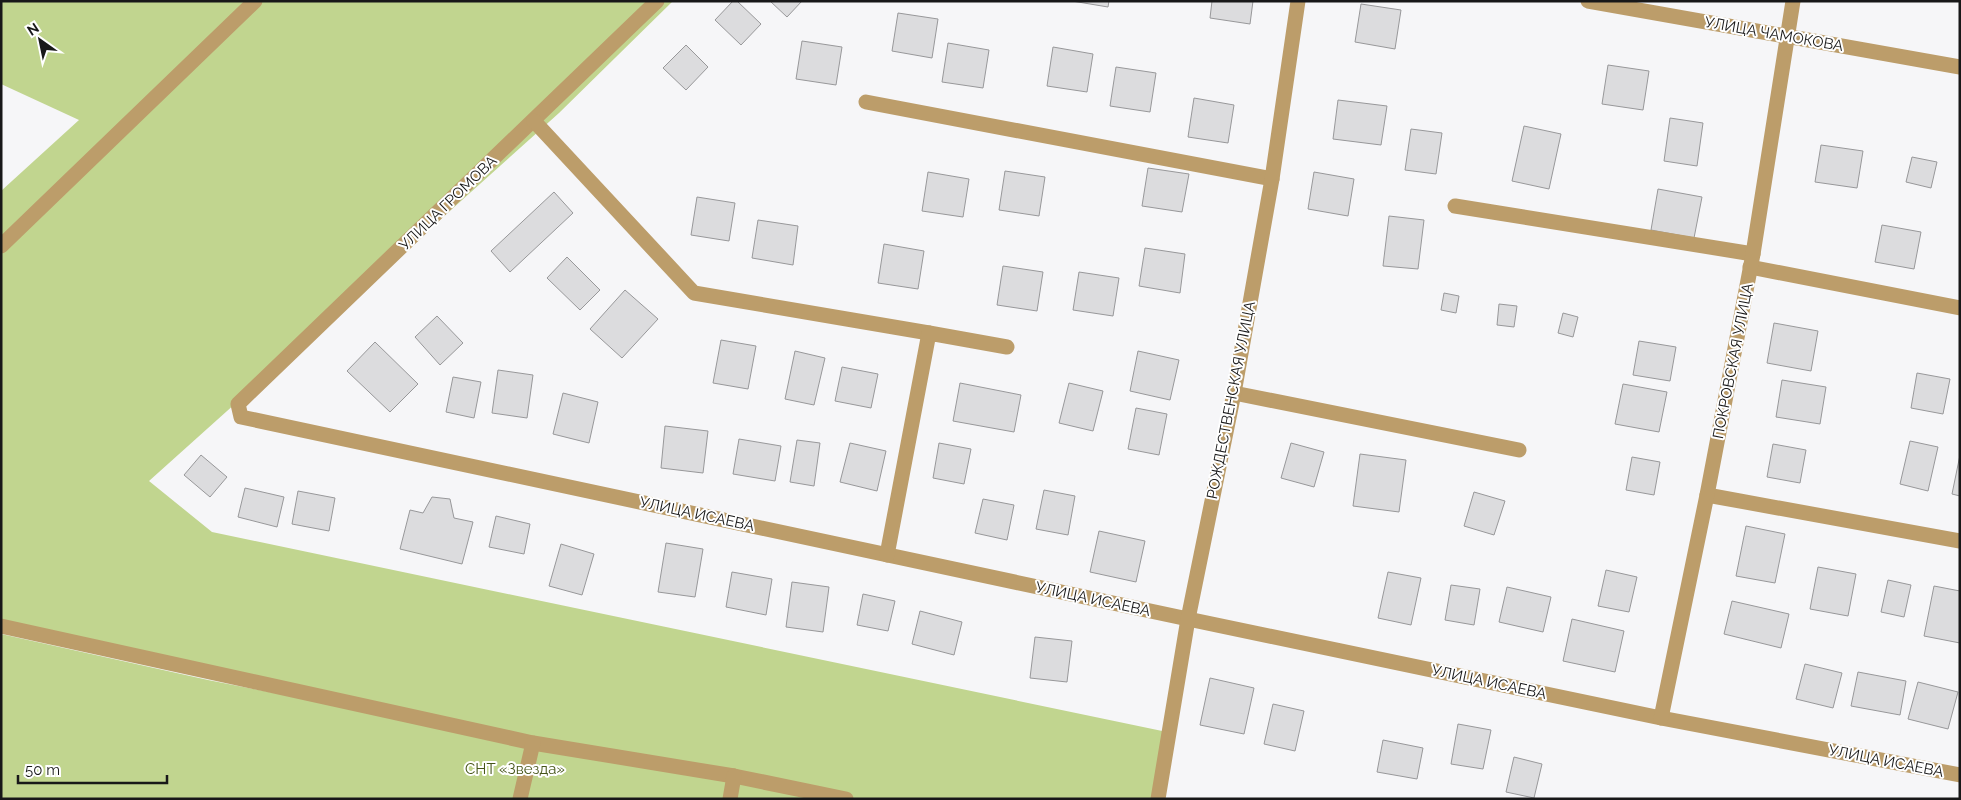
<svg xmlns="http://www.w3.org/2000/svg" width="1961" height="800" font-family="Raleway,sans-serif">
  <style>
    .green { fill: #c1d58f }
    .building { fill: #dcdcde; stroke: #98989a }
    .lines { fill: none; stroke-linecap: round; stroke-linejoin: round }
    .minor { stroke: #bc9d6a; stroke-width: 15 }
    .labels { text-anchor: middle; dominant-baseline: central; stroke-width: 4; stroke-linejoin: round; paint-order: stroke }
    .street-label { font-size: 15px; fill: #181819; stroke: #fff }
    .park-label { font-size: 15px; fill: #465519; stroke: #fff }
  </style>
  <rect width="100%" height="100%" fill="#f6f6f8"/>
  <polygon class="green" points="1,1 673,1 559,113 149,481 212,532 1167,732 1153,799 1,799 1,634 208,680 406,719 1,620 1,191 79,120 1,84"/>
  <g class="building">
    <polygon points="733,1 737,1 761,24 741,45 715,20"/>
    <polygon points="770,1 802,1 787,17"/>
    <polygon points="1072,1 1109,1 1108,7"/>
    <polygon points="1212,1 1253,1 1250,24 1210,18"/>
    <polygon points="1361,4 1401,10 1395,49 1355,42"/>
    <polygon points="898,13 938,19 932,58 892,51"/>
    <polygon points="802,41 842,47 836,85 796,79"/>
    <polygon points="948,43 989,50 983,88 942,82"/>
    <polygon points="686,45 708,67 686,90 663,68"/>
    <polygon points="1053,47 1093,54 1087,92 1047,86"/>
    <polygon points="1608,65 1649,71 1643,110 1602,104"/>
    <polygon points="1116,67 1156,73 1150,112 1110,106"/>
    <polygon points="1194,98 1234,105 1228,143 1188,137"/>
    <polygon points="1338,100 1387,106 1381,145 1333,139"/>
    <polygon points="1670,118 1703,123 1697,166 1664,161"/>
    <polygon points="1524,126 1561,134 1549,189 1512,181"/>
    <polygon points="1411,129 1442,133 1436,174 1405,170"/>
    <polygon points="1821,145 1863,151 1857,188 1815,182"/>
    <polygon points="1912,157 1937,162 1931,188 1906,182"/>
    <polygon points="1148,168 1189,174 1182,212 1142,206"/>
    <polygon points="1005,171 1045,177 1039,216 999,210"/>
    <polygon points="928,172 969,179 963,217 922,211"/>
    <polygon points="1314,172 1354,179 1348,216 1308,209"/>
    <polygon points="1658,189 1702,197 1694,238 1651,230"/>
    <polygon points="554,192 573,213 510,272 491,251"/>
    <polygon points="697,197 735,203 729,241 691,235"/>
    <polygon points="1389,216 1424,220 1418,269 1383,266"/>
    <polygon points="758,220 798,226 793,265 752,258"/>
    <polygon points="1882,225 1921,232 1914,269 1875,262"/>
    <polygon points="884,244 924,251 918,289 878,283"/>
    <polygon points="1145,248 1185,254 1180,293 1139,286"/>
    <polygon points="567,257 600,290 580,310 547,278"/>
    <polygon points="1003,266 1043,272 1037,311 997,305"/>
    <polygon points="1079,272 1119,278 1113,316 1073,310"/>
    <polygon points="625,290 658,319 622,358 590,329"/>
    <polygon points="1444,293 1459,296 1456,313 1441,310"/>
    <polygon points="1499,304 1517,306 1514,327 1497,325"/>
    <polygon points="1563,313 1578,317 1573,337 1558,333"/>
    <polygon points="437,316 463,343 440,365 415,337"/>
    <polygon points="1774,323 1818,331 1811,371 1767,363"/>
    <polygon points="721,340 756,346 748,389 713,383"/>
    <polygon points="1639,341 1676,347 1670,381 1633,375"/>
    <polygon points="375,342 418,384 390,412 347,371"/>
    <polygon points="795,351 825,358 814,405 785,399"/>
    <polygon points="1138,351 1179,360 1170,400 1130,391"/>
    <polygon points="842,367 878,374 871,408 835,401"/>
    <polygon points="498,370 533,375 527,418 492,413"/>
    <polygon points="1917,373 1950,379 1943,414 1911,408"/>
    <polygon points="453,377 481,382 474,418 446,412"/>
    <polygon points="1782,380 1826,387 1820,424 1776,417"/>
    <polygon points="960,383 1021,395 1014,432 953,421"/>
    <polygon points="1069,383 1103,391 1093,431 1059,423"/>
    <polygon points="1623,384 1667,392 1659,432 1615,424"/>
    <polygon points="563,393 598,402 589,443 553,434"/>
    <polygon points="1136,408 1167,414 1159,455 1128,449"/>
    <polygon points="665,426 708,431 703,473 661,468"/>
    <polygon points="739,439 781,446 775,481 733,474"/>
    <polygon points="797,440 820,443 814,486 790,482"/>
    <polygon points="1910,441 1938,447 1928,491 1900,484"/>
    <polygon points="850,443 886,451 877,491 840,482"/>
    <polygon points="939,443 971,449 964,484 933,478"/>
    <polygon points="1291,443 1324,452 1314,487 1281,478"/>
    <polygon points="1773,444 1806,450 1800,483 1767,477"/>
    <polygon points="1360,454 1406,460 1399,512 1353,506"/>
    <polygon points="201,455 227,477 210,497 184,475"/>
    <polygon points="1960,455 1960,496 1952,494"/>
    <polygon points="1632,457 1660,462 1654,495 1626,490"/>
    <polygon points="245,488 284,497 277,527 238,517"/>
    <polygon points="1044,490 1075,496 1068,535 1036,529"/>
    <polygon points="298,491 335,498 329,531 292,524"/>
    <polygon points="1474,492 1505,501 1494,535 1464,526"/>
    <polygon points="432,497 450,499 454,518 473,522 462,564 400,549 410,510 423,513"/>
    <polygon points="983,499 1014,505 1007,540 975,533"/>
    <polygon points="496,516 530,524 524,554 489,547"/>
    <polygon points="1746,526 1785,534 1775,583 1736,576"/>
    <polygon points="1099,531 1145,541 1136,582 1090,572"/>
    <polygon points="666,543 703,549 695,597 658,592"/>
    <polygon points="561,544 594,554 582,595 549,586"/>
    <polygon points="1818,567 1856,574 1848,616 1810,609"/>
    <polygon points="1606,570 1637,577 1629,612 1598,606"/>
    <polygon points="732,572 772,579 766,615 726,607"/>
    <polygon points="1388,572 1421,578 1411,625 1378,618"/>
    <polygon points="1888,580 1911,585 1904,617 1881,612"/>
    <polygon points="792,582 829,587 823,632 786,627"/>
    <polygon points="1451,585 1480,589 1474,625 1445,620"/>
    <polygon points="1934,586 1960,591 1960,643 1924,636"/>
    <polygon points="1507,587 1551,597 1543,632 1499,622"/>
    <polygon points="863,594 895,601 888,631 857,625"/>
    <polygon points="1732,601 1789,614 1781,648 1724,634"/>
    <polygon points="920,611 962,622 954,655 912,644"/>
    <polygon points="1572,619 1624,631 1615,672 1563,661"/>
    <polygon points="1035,637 1072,641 1067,682 1030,678"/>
    <polygon points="1805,664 1842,673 1833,708 1796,699"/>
    <polygon points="1858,672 1906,681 1900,715 1851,706"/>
    <polygon points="1210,678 1254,688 1244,734 1200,725"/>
    <polygon points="1918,682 1958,692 1948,729 1908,719"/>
    <polygon points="1273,704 1304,711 1295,751 1264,744"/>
    <polygon points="1458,724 1491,730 1483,769 1451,764"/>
    <polygon points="1383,740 1423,748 1417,779 1377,772"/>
    <polygon points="1514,757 1542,764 1534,798 1506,792"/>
  </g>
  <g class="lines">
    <g class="minor">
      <polyline points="657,1 238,404 241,417 1188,619 1661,718 1960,775"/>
      <polyline points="1588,1 1960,67"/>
      <polyline points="866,102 1272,179"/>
      <polyline points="534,121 694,293 929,333"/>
      <polyline points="1455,206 1753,254"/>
      <polyline points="1,246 255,1"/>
      <polyline points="1750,267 1960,308"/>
      <polyline points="1234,393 1519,450"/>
      <polyline points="1707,495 1960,541"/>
      <polyline points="887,555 929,333 1007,347"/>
      <polyline points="1,626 533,743 734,776 846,799"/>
      <polyline points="1661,718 1707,495 1753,254 1793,1"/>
      <polyline points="520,799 533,743"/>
      <polyline points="730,799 734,776"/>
      <polyline points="1158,799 1188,619 1234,393 1272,179 1298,1"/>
    </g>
  </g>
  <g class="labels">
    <g class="street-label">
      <text transform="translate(1774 34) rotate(10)">УЛИЦА ЧАМОКОВА</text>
      <text transform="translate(448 203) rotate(-44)">УЛИЦА ГРОМОВА</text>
      <text transform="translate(1733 361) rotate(-79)">ПОКРОВСКАЯ УЛИЦА</text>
      <text transform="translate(1231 400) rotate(-79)">РОЖДЕСТВЕНСКАЯ УЛИЦА</text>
      <text transform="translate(697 514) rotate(12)">УЛИЦА ИСАЕВА</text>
      <text transform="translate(1093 599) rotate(12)">УЛИЦА ИСАЕВА</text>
      <text transform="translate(1489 682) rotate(12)">УЛИЦА ИСАЕВА</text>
      <text transform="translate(1886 761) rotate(11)">УЛИЦА ИСАЕВА</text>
    </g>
    <g class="park-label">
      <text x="515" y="769">СНТ «Звезда»</text>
    </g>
  </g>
  <rect width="1961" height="800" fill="none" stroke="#181819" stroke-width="5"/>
  <g transform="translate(40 40) rotate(327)" stroke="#ffffff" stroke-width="4" paint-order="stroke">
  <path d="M0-4L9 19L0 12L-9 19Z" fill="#181819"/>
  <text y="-8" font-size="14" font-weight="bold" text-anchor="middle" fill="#181819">N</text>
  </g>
  <path d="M18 775v8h149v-8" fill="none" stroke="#181819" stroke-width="2.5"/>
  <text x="25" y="775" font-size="15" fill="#181819" stroke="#ffffff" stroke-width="4" paint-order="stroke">50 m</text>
</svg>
